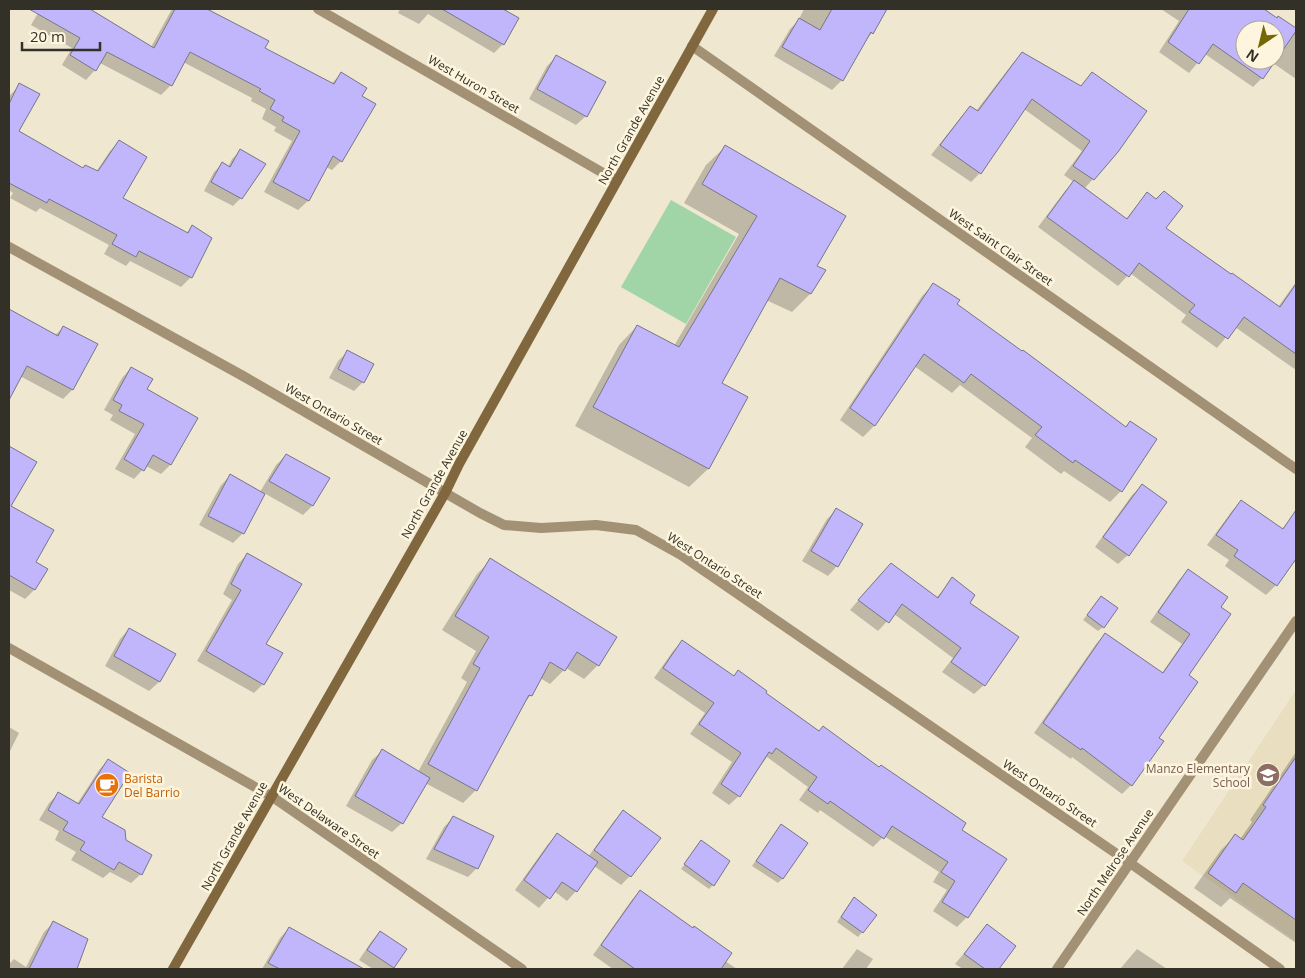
<svg xmlns="http://www.w3.org/2000/svg" width="1305" height="978" font-family="'Open Sans',sans-serif">
  <style>
    .built { fill: #e9debf }
    .green { fill: #a1d5a8 }
    .shadow { fill: #0003; fill-rule: evenodd }
    .building { fill: #c1b6fc; stroke: #77758a; fill-rule: evenodd }
    .lines { fill: none; stroke-linecap: round; stroke-linejoin: round }
    .street { stroke: #a39175; stroke-width: 10 }
    .secondary { stroke: #81673d; stroke-width: 10 }
    .labels { text-anchor: middle; dominant-baseline: central; stroke-width: 5; stroke-linejoin: round; paint-order: stroke }
    .street-label { font-size: 12px; fill: #333027; stroke: #fdf5dd }
    .education-label { font-size: 12px; fill: #785e54; stroke: #fdf5dd; text-anchor: end }
    .food-label { font-size: 12px; fill: #c56008; stroke: #fdf5dd; text-anchor: start }
  </style>
  <rect width="100%" height="100%" fill="#efe7d0"/>
  <polygon class="built" points="1296,690 1296,941 1182,861"/>
  <polygon class="green" points="671,200 736,237 686,324 621,287"/>
  <g class="shadow">
    <polygon points="29,9 88,9 151,47 172,9 205,9 267,42 264,49 331,84 341,74 360,96 341,161 332,170 326,167 308,201 298,210 264,192 292,141 274,131 276,127 262,119 266,109 251,101 252,98 183,62 171,85 161,95 100,63 95,70 86,80 62,65 72,48 31,25 38,13"/>
    <polygon points="400,9 500,9 518,19 503,44 494,53 428,14 419,24 398,13"/>
    <polygon points="804,9 885,9 872,33 864,42 842,80 832,90 774,56 790,29 798,21"/>
    <path d="M 1161,9 L 1261,9 L 1277,19 L 1278,18 L 1296,30 L 1296,79 L 1273,63 L 1262,78 L 1253,87 L 1205,54 L 1189,73 L 1159,52 L 1179,21 ZM 1245,30 L 1275,30 L 1275,60 L 1245,60 Z"/>
    <polygon points="1022,54 1080,87 1092,73 1093,179 1084,189 1125,220 1147,194 1164,228 1278,307 1296,282 1296,370 1235,327 1217,348 1181,322 1186,315 1130,273 1118,286 1038,227 1065,191 1074,182 1064,175 1082,151 1024,109 980,173 971,182 931,155 961,117 970,107 976,111 1013,63"/>
    <polygon points="556,57 586,116 576,125 529,99 547,66"/>
    <polygon points="20,85 18,131 82,169 96,172 110,151 120,141 121,199 186,233 192,227 191,277 181,287 130,261 126,266 104,254 109,245 40,208 36,212 10,198 13,193 9,190 9,96"/>
    <polygon points="725,147 816,267 824,271 810,294 792,312 766,300 720,383 746,398 708,469 689,487 575,426 619,345 637,326 674,346 739,234 684,203 706,165"/>
    <polygon points="240,151 264,164 241,198 233,206 204,191 214,172 222,164 228,167 232,159"/>
    <polygon points="933,285 955,305 1125,427 1130,422 1121,491 1110,502 1064,471 1061,474 1025,447 1032,438 960,385 952,393 914,366 874,426 863,437 840,420 922,296"/>
    <polygon points="9,311 55,335 64,327 96,344 72,390 63,399 20,376 9,390"/>
    <polygon points="347,352 363,382 354,391 329,378 338,361"/>
    <polygon points="131,368 145,389 196,418 170,465 161,474 146,466 134,479 115,469 135,434 110,420 113,415 104,410 122,378"/>
    <polygon points="11,448 10,507 34,563 46,569 34,590 25,599 9,590 9,451"/>
    <polygon points="286,455 328,479 312,506 303,515 264,493 243,533 233,543 199,525 221,485 230,476 260,492 276,465"/>
    <polygon points="1142,486 1128,555 1118,564 1095,547 1132,495"/>
    <polygon points="1241,501 1281,530 1296,513 1296,556 1276,585 1266,595 1225,566 1229,560 1207,545 1232,511"/>
    <polygon points="836,510 837,566 828,576 802,561 827,519"/>
    <polygon points="247,554 264,644 263,684 254,693 197,661 232,600 223,594 238,564"/>
    <polygon points="491,560 598,665 584,679 566,668 550,684 540,678 531,695 524,703 476,790 463,803 425,783 402,823 392,832 346,806 372,760 382,751 418,772 467,682 461,678 476,651 442,630 477,574"/>
    <polygon points="1188,571 1219,608 1157,738 1131,785 1122,794 1072,757 1071,759 1034,733 1096,644 1105,635 1162,673 1182,644 1150,622 1179,580"/>
    <polygon points="881,574 936,598 953,579 968,603 984,685 974,694 942,672 953,658 894,614 878,631 850,610"/>
    <polygon points="1097,602 1103,627 1098,631 1083,620"/>
    <polygon points="129,629 174,654 159,682 149,691 105,666 120,639"/>
    <polygon points="682,642 733,677 738,672 764,693 960,830 1005,859 967,917 957,927 933,911 947,890 933,882 939,872 884,836 873,847 820,810 818,813 799,800 808,787 767,757 739,796 729,805 712,793 732,762 690,734 705,713 654,678 673,651"/>
    <polygon points="9,727 19,733 9,753"/>
    <polygon points="1296,752 1296,943 1230,898 1221,907 1194,888 1221,850 1235,836 1240,839 1252,822 1250,820"/>
    <polygon points="108,760 100,817 124,841 141,874 131,883 110,872 103,878 71,860 76,852 55,840 59,831 39,820 49,803 58,794 77,804 99,770"/>
    <polygon points="623,812 630,876 621,885 594,866 576,891 567,901 554,891 539,908 515,890 548,844 557,835 588,857 614,821"/>
    <polygon points="453,818 477,868 468,877 426,859 444,827"/>
    <polygon points="781,825 782,879 778,883 752,866"/>
    <polygon points="701,842 713,885 709,889 681,869"/>
    <polygon points="640,891 725,961 737,969 613,969 593,955 631,901"/>
    <polygon points="850,903 876,915 858,937 837,922"/>
    <polygon points="53,923 86,940 75,969 9,969 9,964 14,959 26,967 44,932"/>
    <polygon points="987,926 1015,946 997,969 963,969 955,964"/>
    <polygon points="289,928 350,963 347,969 262,969 280,938"/>
    <polygon points="380,932 393,967 391,969 373,969 359,960 371,942"/>
    <polygon points="857,949 873,959 866,969 842,969"/>
    <polygon points="1137,949 1167,969 1120,969"/>
  </g>
  <g class="building">
    <polygon points="29,9 90,9 154,48 175,9 207,9 269,41 265,48 334,84 341,72 367,88 362,96 376,104 342,162 333,156 309,201 273,182 300,131 282,121 284,117 270,109 275,100 259,91 261,89 190,52 172,86 107,52 96,71 70,55 80,38"/>
    <polygon points="442,9 503,9 519,18 504,45"/>
    <polygon points="832,9 887,9 873,34 871,32 843,81 782,47 799,18 820,30"/>
    <path d="M 1189,9 L 1264,9 L 1277,18 L 1278,16 L 1296,28 L 1296,31 L 1263,79 L 1213,44 L 1199,64 L 1168,42 ZM 1245,30 L 1275,30 L 1275,60 L 1245,60 Z"/>
    <polygon points="1022,52 1081,86 1092,72 1147,111 1118,152 1094,180 1073,166 1090,141 1032,99 981,174 940,145 970,106 978,111"/>
    <polygon points="556,55 606,82 587,117 537,89"/>
    <polygon points="19,83 40,94 19,131 83,168 85,165 98,171 119,140 147,157 123,198 188,233 192,225 212,238 192,278 139,251 136,257 112,244 117,235 49,199 47,203 9,183 9,104"/>
    <polygon points="725,145 846,216 817,266 826,270 811,294 780,278 722,383 748,397 709,469 593,407 637,325 679,347 757,216 702,184"/>
    <polygon points="240,149 266,164 242,199 211,182 222,162 230,167"/>
    <polygon points="1074,180 1127,219 1147,192 1156,199 1164,191 1183,206 1166,228 1231,274 1232,273 1280,307 1296,284 1296,354 1244,317 1228,339 1189,312 1195,305 1139,263 1129,277 1047,217"/>
    <polygon points="933,283 960,300 957,304 1022,351 1023,350 1126,427 1130,421 1157,439 1122,492 1075,460 1073,463 1035,435 1042,427 971,374 964,383 924,354 875,426 850,408"/>
    <polygon points="9,309 58,336 63,326 98,344 73,390 27,366 9,400"/>
    <polygon points="347,350 374,364 364,383 338,369"/>
    <polygon points="131,367 153,379 147,389 198,418 171,465 153,455 144,471 124,459 144,424 119,411 122,405 113,400"/>
    <polygon points="9,446 37,462 11,506 54,530 36,562 48,569 35,590 9,575"/>
    <polygon points="286,454 330,478 313,506 269,481"/>
    <polygon points="230,474 265,494 244,534 208,516"/>
    <polygon points="1142,484 1167,502 1129,556 1103,537"/>
    <polygon points="1241,500 1283,529 1296,510 1296,559 1277,586 1234,556 1238,550 1216,535"/>
    <polygon points="836,508 863,524 838,567 811,551"/>
    <polygon points="247,553 302,584 266,644 283,653 264,685 206,651 241,590 231,584"/>
    <polygon points="490,558 617,637 599,666 577,652 565,671 550,662 532,696 529,695 477,791 428,764 480,668 473,664 489,637 455,616"/>
    <polygon points="891,563 938,598 952,577 975,595 970,603 1019,637 985,686 951,662 961,648 902,604 889,623 858,600"/>
    <polygon points="1188,569 1228,597 1221,607 1231,614 1189,675 1198,682 1159,738 1164,741 1132,786 1082,748 1081,750 1043,723 1105,633 1163,673 1190,634 1158,612"/>
    <polygon points="1101,596 1118,608 1104,628 1087,615"/>
    <polygon points="129,628 176,654 160,682 114,656"/>
    <polygon points="682,640 734,676 738,670 767,691 766,693 819,731 823,726 879,767 881,765 966,823 962,830 1007,859 968,918 942,902 955,881 941,872 948,862 892,826 884,839 830,801 828,804 808,790 817,777 776,748 772,754 769,752 740,797 721,784 741,753 699,724 714,703 663,668"/>
    <polygon points="382,749 430,778 403,824 355,796"/>
    <polygon points="1296,757 1296,920 1243,883 1236,893 1208,873 1235,834 1243,840 1266,807 1263,805"/>
    <polygon points="108,759 130,773 102,817 125,830 126,840 152,855 142,875 119,862 114,870 80,850 85,842 63,830 68,822 48,810 58,792 79,804"/>
    <polygon points="623,810 661,838 631,877 594,850"/>
    <polygon points="453,816 494,836 478,869 434,849"/>
    <polygon points="781,824 808,843 783,879 756,861"/>
    <polygon points="557,833 598,862 577,892 562,882 550,899 524,880"/>
    <polygon points="701,840 730,861 714,886 684,864"/>
    <polygon points="640,890 693,928 694,926 732,953 721,969 635,969 601,945"/>
    <polygon points="854,897 877,915 863,933 841,917"/>
    <polygon points="53,921 88,939 77,969 29,969"/>
    <polygon points="987,924 1016,946 999,969 985,969 964,954"/>
    <polygon points="289,927 364,969 280,969 268,963"/>
    <polygon points="380,931 407,949 394,968 367,950"/>
  </g>
  <g class="lines">
    <g class="street">
      <polyline points="318,9 617,181"/>
      <polyline points="692,46 1296,469"/>
      <polyline points="9,247 243,376 480,513 504,525 541,528 596,525 636,530 681,555 1130,863 1280,969"/>
      <polyline points="9,648 271,796 522,969"/>
      <polyline points="1057,969 1296,621"/>
    </g>
    <polyline class="secondary" points="173,969 445,493 459,464 713,9"/>
  </g>
  <defs>
    <g id="school-disc" transform="scale(1.25)"><circle r="9.5" fill="#8d6e63" stroke="#fdf5dd"/><path d="M0-5L7-2L0 1L-7-2ZM-4 1L0 2.5L4 1V4Q0 6-4 4Z" fill="#fff"/></g>
    <g id="cafe-disc" transform="scale(1.25)"><circle r="9.5" fill="#e8710a" stroke="#fdf5dd"/><path d="M-5.5-4.5H6V0H3Q3 3.5 0 3.5H-2.5Q-5.5 3.5-5.5 0ZM3-3.2v2h1.7v-2ZM-6 4.5H4V6H-6Z" fill="#fff"/></g>
  </defs>
  <g fill-rule="evenodd">
    <use href="#school-disc" x="1268" y="775"/>
    <use href="#cafe-disc" x="107" y="785"/>
  </g>
  <g class="labels">
    <g class="street-label">
      <text transform="translate(474 84) rotate(30)">West Huron Street</text>
      <text transform="translate(631 130) rotate(-61)">North Grande Avenue</text>
      <text transform="translate(1001 247) rotate(35)">West Saint Clair Street</text>
      <text transform="translate(334 414) rotate(30)">West Ontario Street</text>
      <text transform="translate(434 484) rotate(-61)">North Grande Avenue</text>
      <text transform="translate(715 565) rotate(33)">West Ontario Street</text>
      <text transform="translate(1050 793) rotate(34)">West Ontario Street</text>
      <text transform="translate(329 821) rotate(35)">West Delaware Street</text>
      <text transform="translate(234 836) rotate(-61)">North Grande Avenue</text>
      <text transform="translate(1115 862) rotate(-56)">North Melrose Avenue</text>
    </g>
    <g class="education-label">
      <text x="1250" y="768">Manzo Elementary<tspan x="1250" dy="14">School</tspan></text>
    </g>
    <g class="food-label">
      <text x="124" y="778">Barista<tspan x="124" dy="14">Del Barrio</tspan></text>
    </g>
  </g>
  <rect width="1305" height="978" fill="none" stroke="#333027" stroke-width="20"/>
  <g transform="translate(1260 45) rotate(215)"><circle r="24" fill="#fdf5dd" stroke="#aca694"/>
  <path d="M0-4L9 19L0 12L-9 19Z" fill="#766800"/>
  <text y="-8" font-size="14" font-weight="bold" text-anchor="middle" fill="#333027">N</text>
  </g>
  <path d="M22 42v8h78v-8" fill="none" stroke="#333027" stroke-width="2.5"/>
  <text x="30" y="42" font-size="15" fill="#333027" stroke="#fdf5dd" stroke-width="4" paint-order="stroke">20 m</text>
</svg>
